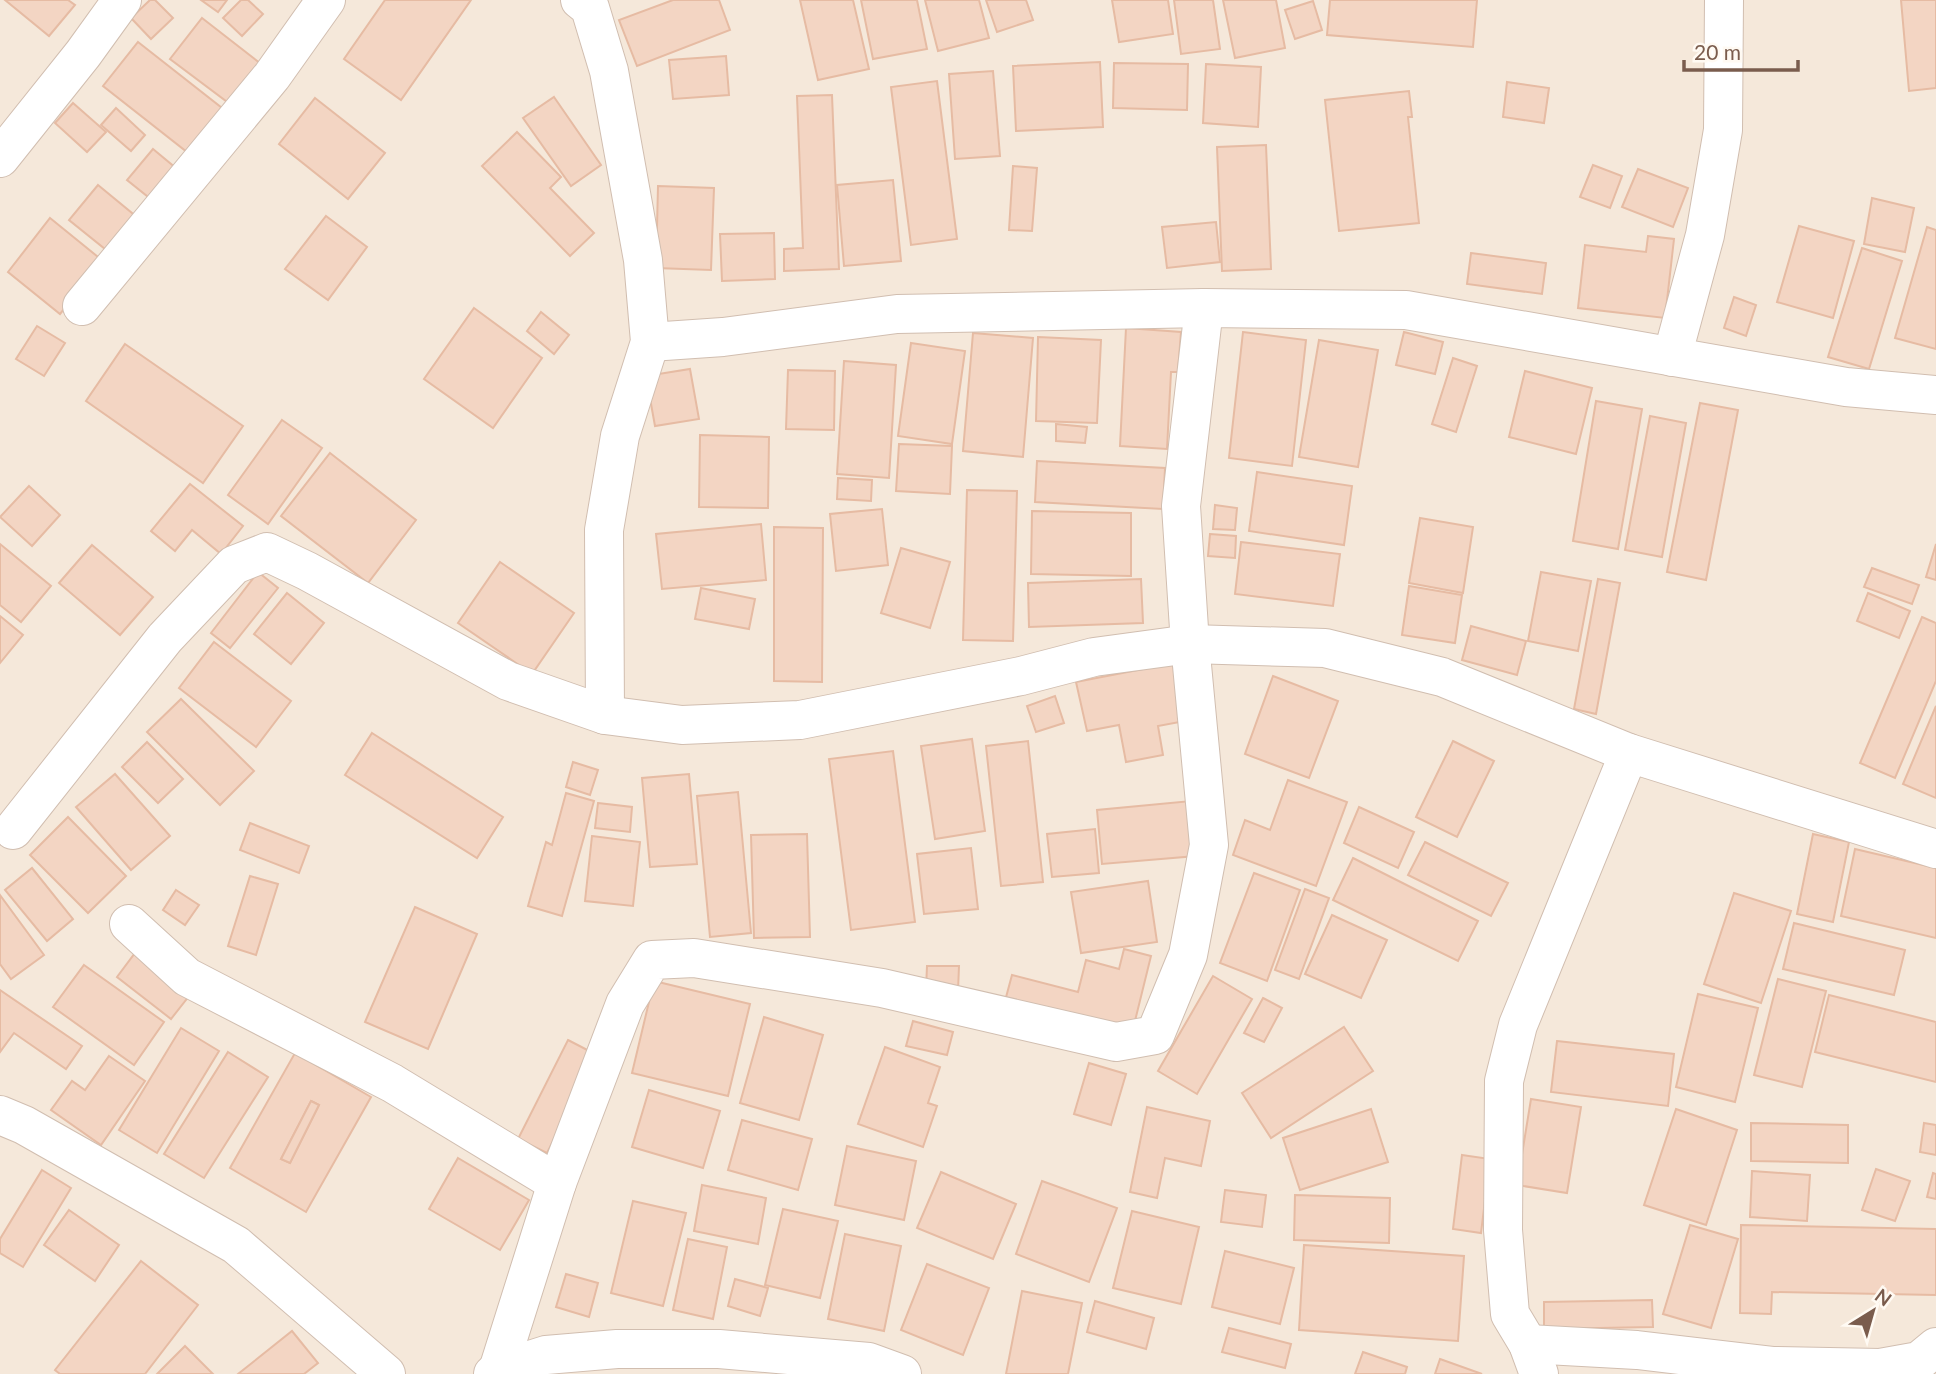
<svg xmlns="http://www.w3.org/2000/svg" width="1936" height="1374" font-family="Lato,sans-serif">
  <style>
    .residential { fill: #f5e8da }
    .building { fill: #f3d5c3; stroke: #e6bba3; stroke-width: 2; fill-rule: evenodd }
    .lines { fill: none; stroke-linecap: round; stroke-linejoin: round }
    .street-casing { stroke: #d1beb0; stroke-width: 40 }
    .street { stroke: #fff; stroke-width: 38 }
  </style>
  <rect width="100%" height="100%" fill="#fdf6ec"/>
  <rect class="residential" x="0" y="0" width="1936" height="1374"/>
  <g class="building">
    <polygon points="5,0 68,0 75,5 49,36"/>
    <polygon points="150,0 155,0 173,18 151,39 131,18"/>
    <polygon points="201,0 227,0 218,12"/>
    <polygon points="241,0 248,0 263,14 242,36 223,18"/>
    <polygon points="385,0 471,0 401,100 344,59"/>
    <polygon points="673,0 719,0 730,30 637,66 619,20"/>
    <polygon points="800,0 853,0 869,69 818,80"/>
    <polygon points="861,0 917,0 927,49 873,59"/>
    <polygon points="925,0 979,0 989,38 938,51"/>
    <polygon points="986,0 1026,0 1033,20 997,32"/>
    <polygon points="1112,0 1168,0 1173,34 1119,42"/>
    <polygon points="1174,0 1213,0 1220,49 1181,54"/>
    <polygon points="1223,0 1276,0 1285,48 1235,58"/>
    <polygon points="1330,0 1477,0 1473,47 1327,35"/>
    <polygon points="1901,0 1936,0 1936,88 1909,91"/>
    <polygon points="1313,1 1322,30 1295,39 1285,10"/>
    <polygon points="202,18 261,64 230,104 170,59"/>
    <polygon points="138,42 222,108 187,152 103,86"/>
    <polygon points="726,56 729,95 673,99 669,60"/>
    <polygon points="1100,62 1103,127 1016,131 1013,66"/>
    <polygon points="1114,63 1188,64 1187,110 1113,108"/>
    <polygon points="1206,64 1261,67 1258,127 1203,123"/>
    <polygon points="993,71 1000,156 955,159 949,74"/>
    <polygon points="937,81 957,239 911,245 891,87"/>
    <polygon points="1507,82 1549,88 1544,123 1503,117"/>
    <polygon points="1409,91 1412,117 1408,117 1419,223 1339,231 1325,100"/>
    <polygon points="832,95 839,269 784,271 784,249 803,248 797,96"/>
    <polygon points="554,97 601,165 571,186 523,118"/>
    <polygon points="315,98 385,153 348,199 279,144"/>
    <polygon points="73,103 106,132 87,152 55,123"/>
    <polygon points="116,108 145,135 131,151 101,125"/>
    <polygon points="517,132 561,177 550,188 594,233 570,256 482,166"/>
    <polygon points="1266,145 1271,269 1222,271 1217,147"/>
    <polygon points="153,149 177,169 152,200 127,180"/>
    <polygon points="1593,165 1622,176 1610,208 1580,197"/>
    <polygon points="1013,166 1037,168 1032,231 1009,230"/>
    <polygon points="1638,169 1688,188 1673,227 1622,207"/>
    <polygon points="893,180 901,261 844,266 837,185"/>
    <polygon points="98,185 138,218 110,253 69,220"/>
    <polygon points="658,186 714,188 711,270 656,268"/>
    <polygon points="1872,198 1914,208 1905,252 1864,244"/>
    <polygon points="326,216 367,247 328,300 285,269"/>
    <polygon points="50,218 103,261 60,314 8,272"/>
    <polygon points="1216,222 1220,262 1167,268 1162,227"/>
    <polygon points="1799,226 1854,241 1833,318 1777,302"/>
    <polygon points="1927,227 1936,230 1936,349 1895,338"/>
    <polygon points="774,233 775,279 722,281 720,234"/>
    <polygon points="1648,236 1674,239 1665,318 1578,308 1585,245 1646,252"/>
    <polygon points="1862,248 1902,261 1869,369 1828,357"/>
    <polygon points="1471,253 1546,263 1542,294 1467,284"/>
    <polygon points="1734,297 1756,305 1746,336 1724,328"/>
    <polygon points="474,308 542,358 493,428 424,379"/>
    <polygon points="541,312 569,335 554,354 527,331"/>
    <polygon points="37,326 65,343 44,376 16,359"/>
    <polygon points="1126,328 1181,332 1178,372 1171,372 1167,449 1120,446"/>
    <polygon points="1243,332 1306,340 1292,466 1229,458"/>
    <polygon points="1404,332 1443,342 1435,374 1396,365"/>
    <polygon points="973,333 1033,338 1023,457 963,451"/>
    <polygon points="1038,337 1101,340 1097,423 1036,421"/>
    <polygon points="1319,340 1378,350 1358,467 1299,457"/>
    <polygon points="911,343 965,351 952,444 898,436"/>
    <polygon points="125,344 243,426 203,483 86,401"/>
    <polygon points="1453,358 1477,366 1456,432 1432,424"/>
    <polygon points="844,361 896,365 889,478 837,474"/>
    <polygon points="690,369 699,419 655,426 646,376"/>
    <polygon points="788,370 835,371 834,430 786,429"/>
    <polygon points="1525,371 1592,388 1576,454 1509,437"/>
    <polygon points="1596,401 1642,409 1618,549 1573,541"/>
    <polygon points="1700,403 1738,410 1706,580 1667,572"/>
    <polygon points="1650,416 1686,423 1662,557 1625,550"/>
    <polygon points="282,420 322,448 268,524 228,495"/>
    <polygon points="1056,424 1087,427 1085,443 1056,441"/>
    <polygon points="700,435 769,437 768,508 699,507"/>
    <polygon points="899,444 952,446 950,494 896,491"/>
    <polygon points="330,453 416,520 368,583 281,516"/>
    <polygon points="1037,461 1165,468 1163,509 1035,502"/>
    <polygon points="1257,472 1352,486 1344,545 1249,531"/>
    <polygon points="838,478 872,480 871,501 837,499"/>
    <polygon points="190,484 243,526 221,554 192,530 175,551 151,531"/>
    <polygon points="29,486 60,515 32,546 0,517"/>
    <polygon points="967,490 1017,491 1013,641 963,640"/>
    <polygon points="1215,505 1237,508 1235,530 1213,529"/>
    <polygon points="882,509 888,565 836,571 830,514"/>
    <polygon points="1032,511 1131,513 1131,576 1031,574"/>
    <polygon points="1420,518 1473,527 1463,593 1409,583"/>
    <polygon points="761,524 766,580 662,589 656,534"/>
    <polygon points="774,527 823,528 822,682 774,681"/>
    <polygon points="1210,534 1236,536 1235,558 1208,556"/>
    <polygon points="1241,542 1340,554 1333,606 1235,594"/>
    <polygon points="0,544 51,586 21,622 0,605"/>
    <polygon points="1936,544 1936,580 1926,577"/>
    <polygon points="92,545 153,597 120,635 59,583"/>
    <polygon points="901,548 950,562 930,628 881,613"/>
    <polygon points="500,562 574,613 532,674 458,623"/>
    <polygon points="1872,568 1919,585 1912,604 1864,587"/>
    <polygon points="258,572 278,588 230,648 211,633"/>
    <polygon points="1541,572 1591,581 1578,651 1528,641"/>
    <polygon points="1141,579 1143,623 1029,627 1028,583"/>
    <polygon points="1598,579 1620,583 1596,714 1574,709"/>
    <polygon points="1409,586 1462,595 1455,643 1402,635"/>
    <polygon points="701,588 755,599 749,629 695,619"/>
    <polygon points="287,593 324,623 291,664 254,634"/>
    <polygon points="1868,593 1910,611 1899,638 1857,621"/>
    <polygon points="0,616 23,635 0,663"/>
    <polygon points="1922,617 1936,623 1936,681 1895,778 1860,763"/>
    <polygon points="1471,626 1526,641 1517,675 1462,660"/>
    <polygon points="214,642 291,701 256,747 179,688"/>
    <polygon points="1174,663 1185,721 1158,726 1163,755 1126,762 1119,725 1087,731 1076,682"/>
    <polygon points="1273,676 1338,701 1309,778 1245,754"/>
    <polygon points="1055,696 1064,723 1036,732 1027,706"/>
    <polygon points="181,699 254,771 220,805 147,732"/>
    <polygon points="1936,706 1936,798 1903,784"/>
    <polygon points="372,733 503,817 477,858 345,775"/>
    <polygon points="972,739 985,831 935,839 921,746"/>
    <polygon points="1028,741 1043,882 1001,886 986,746"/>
    <polygon points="1453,741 1494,761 1457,837 1416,817"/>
    <polygon points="147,742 183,779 158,803 122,767"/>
    <polygon points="893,751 915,922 851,930 829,759"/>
    <polygon points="573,762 598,770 590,795 566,787"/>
    <polygon points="115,774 170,836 131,870 76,807"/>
    <polygon points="689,774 697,864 650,867 642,778"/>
    <polygon points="1288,780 1347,802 1316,886 1233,855 1245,820 1270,830"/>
    <polygon points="738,792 751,933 710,937 697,796"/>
    <polygon points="566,793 594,801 562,916 528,906 546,842 552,845"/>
    <polygon points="1191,801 1196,856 1102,864 1097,810"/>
    <polygon points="598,803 632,807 630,832 595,828"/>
    <polygon points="1359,807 1414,832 1398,868 1344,843"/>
    <polygon points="68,817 126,876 88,913 30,855"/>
    <polygon points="250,823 309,846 299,873 240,850"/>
    <polygon points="1095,829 1099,873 1052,877 1047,834"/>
    <polygon points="807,834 810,937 754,938 751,835"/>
    <polygon points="1813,834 1849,842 1833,922 1797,914"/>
    <polygon points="592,836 640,842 633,906 585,901"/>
    <polygon points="1425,842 1508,883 1491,916 1408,875"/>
    <polygon points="971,848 978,909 924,914 917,854"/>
    <polygon points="1855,849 1936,868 1936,938 1841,916"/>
    <polygon points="1353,858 1478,921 1458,961 1333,900"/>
    <polygon points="32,868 73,919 47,941 5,890"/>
    <polygon points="1254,873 1300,890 1267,981 1220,963"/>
    <polygon points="250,876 278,884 256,955 228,946"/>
    <polygon points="1148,881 1157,942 1081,953 1071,892"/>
    <polygon points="1305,889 1329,898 1299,979 1275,970"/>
    <polygon points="176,890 199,905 185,925 163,910"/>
    <polygon points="1734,893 1791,911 1761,1003 1704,984"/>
    <polygon points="0,895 44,955 11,979 0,964"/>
    <polygon points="415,907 477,934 428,1049 365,1022"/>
    <polygon points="1332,915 1387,940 1361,998 1305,974"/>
    <polygon points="1794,923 1905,950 1894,995 1783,969"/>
    <polygon points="138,949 193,991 171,1019 117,977"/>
    <polygon points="1124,949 1151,956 1132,1033 1005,1001 1012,975 1078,992 1086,960 1119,969"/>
    <polygon points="84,965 164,1022 134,1065 53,1007"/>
    <polygon points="927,966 959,966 958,991 926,990"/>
    <polygon points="1213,976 1252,999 1197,1094 1158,1071"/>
    <polygon points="1778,979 1826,991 1802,1087 1754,1075"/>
    <polygon points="654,981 750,1004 728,1096 632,1073"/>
    <polygon points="0,990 82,1046 66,1069 14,1033 0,1052"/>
    <polygon points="1698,994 1758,1008 1735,1102 1676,1087"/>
    <polygon points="1829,995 1936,1022 1936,1082 1815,1052"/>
    <polygon points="1263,998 1282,1008 1264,1042 1244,1033"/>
    <polygon points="764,1017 823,1035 799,1120 740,1103"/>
    <polygon points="913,1021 953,1032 947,1055 906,1046"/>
    <polygon points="1344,1027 1373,1071 1271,1138 1242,1093"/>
    <polygon points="181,1028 219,1051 157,1153 119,1130"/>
    <polygon points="568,1040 597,1055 547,1153 518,1139"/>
    <polygon points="1557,1041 1674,1054 1668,1106 1551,1092"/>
    <polygon points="885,1047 940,1067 928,1103 937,1106 923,1147 858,1124"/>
    <polygon points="228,1052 268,1077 204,1178 164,1154"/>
    <path d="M 295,1053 L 371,1097 L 306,1212 L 230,1168 ZM 311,1101 L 319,1105 L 290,1163 L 281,1159 Z"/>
    <polygon points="109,1056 145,1081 101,1145 51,1110 72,1081 85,1090"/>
    <polygon points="1089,1063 1126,1074 1111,1125 1074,1114"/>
    <polygon points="649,1090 720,1111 703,1168 632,1147"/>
    <polygon points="1531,1099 1581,1107 1567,1193 1517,1185"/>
    <polygon points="311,1101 319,1105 290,1163 281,1159"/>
    <polygon points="1147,1107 1210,1121 1201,1166 1165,1158 1157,1198 1130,1192"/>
    <polygon points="1371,1109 1388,1162 1300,1190 1283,1138"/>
    <polygon points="1676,1109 1737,1130 1706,1225 1644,1205"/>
    <polygon points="742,1120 812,1139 798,1190 728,1170"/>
    <polygon points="1751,1123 1848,1125 1848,1163 1751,1161"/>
    <polygon points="1924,1123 1936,1125 1936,1155 1920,1152"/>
    <polygon points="847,1146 916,1161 904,1220 835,1205"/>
    <polygon points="1462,1155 1490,1159 1481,1233 1453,1229"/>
    <polygon points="458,1158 529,1200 500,1250 429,1209"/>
    <polygon points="1876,1169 1910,1181 1895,1221 1862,1210"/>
    <polygon points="42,1170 71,1188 23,1267 0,1253 0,1239"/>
    <polygon points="1752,1171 1810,1175 1807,1221 1750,1217"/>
    <polygon points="941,1172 1016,1204 993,1259 917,1228"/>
    <polygon points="1933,1173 1936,1174 1936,1199 1927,1197"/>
    <polygon points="1042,1181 1117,1208 1089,1282 1016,1254"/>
    <polygon points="702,1185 766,1198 758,1244 694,1231"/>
    <polygon points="1225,1190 1266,1195 1262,1227 1221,1222"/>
    <polygon points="1295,1195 1390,1198 1389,1243 1294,1240"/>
    <polygon points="633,1201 686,1213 663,1306 611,1293"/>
    <polygon points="783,1209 838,1221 820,1298 765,1285"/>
    <polygon points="69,1210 119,1245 95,1281 44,1245"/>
    <polygon points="1132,1211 1199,1227 1181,1304 1113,1288"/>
    <polygon points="1690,1225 1738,1239 1711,1328 1663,1314"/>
    <polygon points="1741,1225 1936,1229 1936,1295 1772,1292 1771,1314 1740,1313"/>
    <polygon points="845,1234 901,1246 884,1331 828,1319"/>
    <polygon points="688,1239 727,1247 713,1319 673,1310"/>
    <polygon points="1304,1245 1464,1256 1458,1341 1299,1330"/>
    <polygon points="1225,1251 1294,1268 1280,1324 1212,1307"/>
    <polygon points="141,1261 198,1305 145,1374 60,1374 55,1370"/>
    <polygon points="927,1264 989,1288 963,1355 901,1330"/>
    <polygon points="566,1274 598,1283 589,1317 556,1307"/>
    <polygon points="735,1279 768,1288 760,1316 728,1306"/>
    <polygon points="1022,1291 1082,1303 1068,1374 1006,1374"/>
    <polygon points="1652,1300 1653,1327 1544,1329 1544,1302"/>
    <polygon points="1095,1301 1154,1318 1146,1349 1087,1332"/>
    <polygon points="1229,1328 1291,1344 1285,1368 1222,1352"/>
    <polygon points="292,1331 318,1363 304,1374 238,1374"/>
    <polygon points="185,1346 213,1374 157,1374"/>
    <polygon points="1363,1352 1407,1367 1405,1374 1355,1374"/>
    <polygon points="1440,1359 1482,1374 1435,1374"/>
  </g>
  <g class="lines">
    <g class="street-casing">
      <g id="street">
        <polyline points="580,0 590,8 609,71 643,260 650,342 620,436 604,530 605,715"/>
        <polyline points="0,158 83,54 122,0"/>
        <polyline points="82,306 272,76 326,0"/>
        <polyline points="650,342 723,337 897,314 1204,308 1406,310 1846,387 1936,395"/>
        <polyline points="1672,357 1705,235 1723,130 1724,0"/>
        <polyline points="13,830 165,638 234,565 267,552 307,571 508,681 605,715 682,725 800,720 1021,676 1094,657 1190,644 1325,648 1442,677 1629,753 1936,849"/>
        <polyline points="129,924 187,977 392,1083 557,1183"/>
        <polyline points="0,1115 24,1125 236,1245 386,1374"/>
        <polyline points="1528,1344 1637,1350 1774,1366 1880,1368 1919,1361 1936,1347"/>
        <polyline points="498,1370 557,1183 625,1004 652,960 694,958 882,988 1116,1042 1155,1035 1188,955 1209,845 1190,644 1181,506 1204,308"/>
        <polyline points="493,1374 498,1370 546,1355 617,1349 719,1349 869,1362 902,1374"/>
        <polyline points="1539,1374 1528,1344 1510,1314 1503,1230 1504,1081 1518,1025 1629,753"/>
      </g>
    </g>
    <use href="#street" class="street"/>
  </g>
  <g transform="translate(1873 1311) rotate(37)" stroke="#fffaf3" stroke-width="5" paint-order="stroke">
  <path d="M0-5L12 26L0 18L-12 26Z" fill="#7a5c4d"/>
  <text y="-10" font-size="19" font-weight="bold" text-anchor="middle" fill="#7a5c4d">N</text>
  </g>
  <path d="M1684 60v10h114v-10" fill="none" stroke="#7a5c4d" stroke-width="3.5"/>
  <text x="1694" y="60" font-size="21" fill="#7a5c4d" stroke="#fffaf3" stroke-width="5" paint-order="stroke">20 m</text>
</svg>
